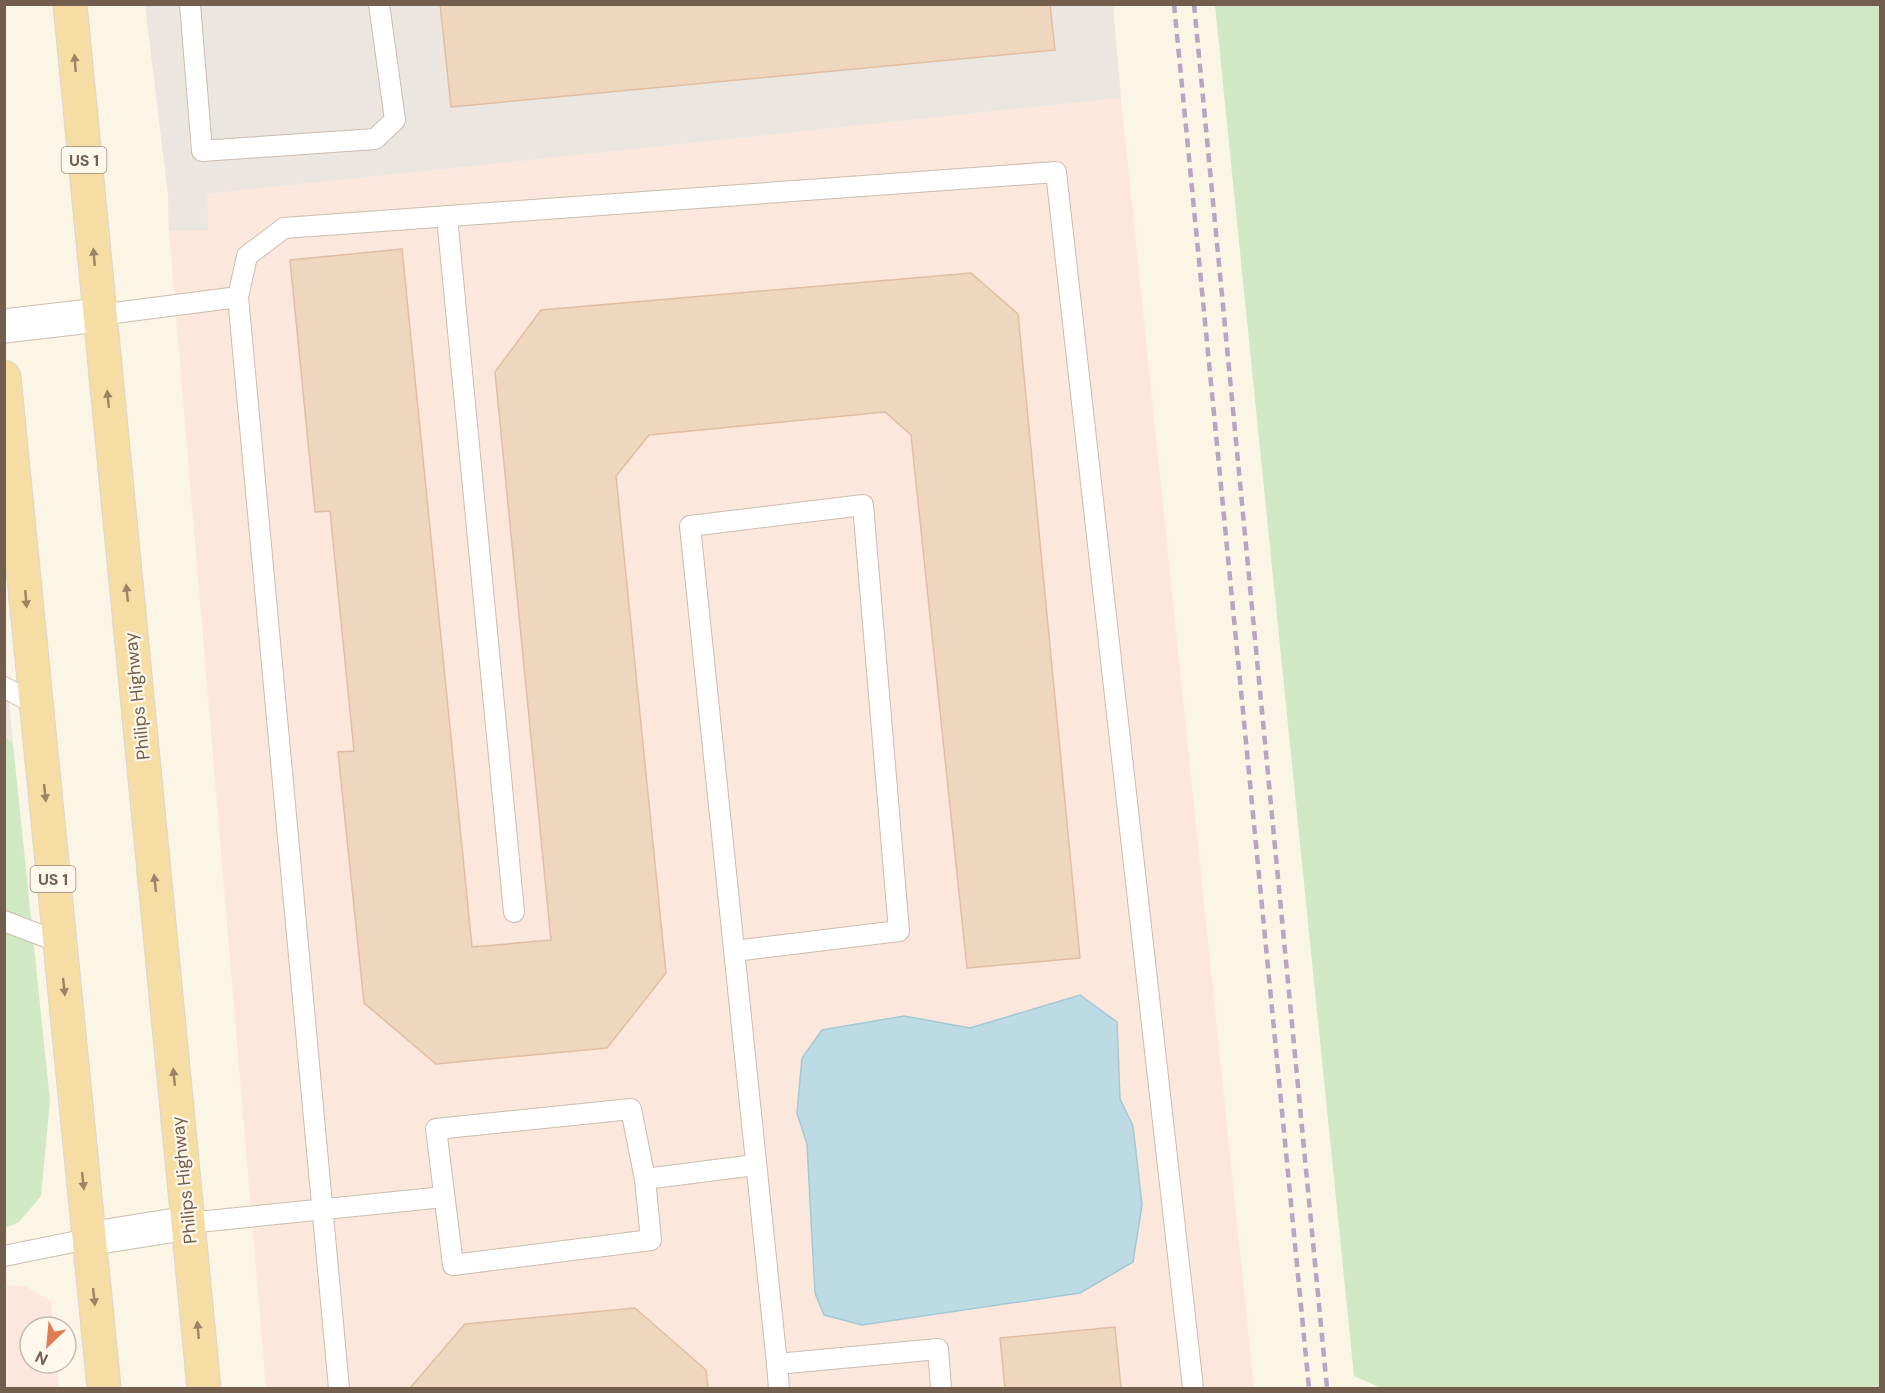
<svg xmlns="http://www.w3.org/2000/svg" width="1885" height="1393" font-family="'DM Sans',sans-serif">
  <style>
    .commercial { fill: #fbe7db }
    .industrial { fill: #ebe6e0 }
    .green { fill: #d1e8c5 }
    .water { fill: #bcdbe4; stroke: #a3c9d5; stroke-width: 1.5 }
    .building { fill: #efd6bf; stroke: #e1bea1; stroke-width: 1.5 }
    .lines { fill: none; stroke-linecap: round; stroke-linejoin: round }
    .lane-casing { stroke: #ccbdad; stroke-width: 22 }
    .street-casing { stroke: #ccbdad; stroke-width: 35 }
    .primary-casing { stroke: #dbd5d0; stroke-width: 35 }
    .lane { stroke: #fff; stroke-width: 20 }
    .street { stroke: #fff; stroke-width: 33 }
    .primary { stroke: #f6dda3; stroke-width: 33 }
    .rail { stroke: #b8a5c4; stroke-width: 4.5; stroke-dasharray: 9 6; stroke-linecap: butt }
    .oneway { fill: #9a8366 }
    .labels { text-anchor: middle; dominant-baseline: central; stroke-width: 4.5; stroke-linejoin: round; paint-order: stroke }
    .shield { fill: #fef8ec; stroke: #9d8c7c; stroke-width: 1.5 }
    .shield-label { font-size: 16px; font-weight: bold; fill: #735d4c }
    .street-label { font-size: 18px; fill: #735d4c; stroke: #fef8ec }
  </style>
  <rect width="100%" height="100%" fill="#fbf5e6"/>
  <g class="commercial">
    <polygon points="1121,98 1254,1388 266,1388 169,231 207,229 207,194"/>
    <polygon points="5,1285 25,1286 51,1301 53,1327 30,1327 30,1363 57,1363 59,1388 5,1388"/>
  </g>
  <g class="industrial">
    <polygon points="145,5 1113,5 1121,98 207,194 208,230 169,231 168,195"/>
    <polygon points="5,656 13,744 5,734"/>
  </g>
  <g class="green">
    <polygon points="1215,5 1880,5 1880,1388 1381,1388 1354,1376"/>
    <polygon points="4,734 13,744 50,1101 41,1196 19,1222 5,1228"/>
  </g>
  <polygon class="water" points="1080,995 1117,1022 1120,1099 1133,1126 1142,1205 1133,1262 1080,1293 862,1325 824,1315 815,1293 807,1144 797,1113 802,1058 822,1030 904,1016 970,1028"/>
  <g class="building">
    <polygon points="440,4 1050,4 1055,50 451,107"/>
    <polygon points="402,249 472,947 551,940 495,372 541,310 971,273 1018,314 1080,958 967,968 911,435 885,412 649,435 616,476 666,973 607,1048 436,1064 364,1003 338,752 354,751 330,511 315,512 290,260"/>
    <polygon points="635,1308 706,1370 708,1388 410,1388 465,1324"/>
    <polygon points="1115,1327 1121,1388 1005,1388 1000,1338"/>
  </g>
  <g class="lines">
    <g class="lane-casing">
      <g id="lane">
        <polyline points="190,4 202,151 375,139 395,120 379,4"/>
        <polyline points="447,217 514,912"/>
        <polyline points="238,297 247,256 284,228 1056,172 1193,1388"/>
        <polyline points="99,315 238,297 339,1388"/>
        <polyline points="4,687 36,705"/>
        <polyline points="4,921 59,942"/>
        <polyline points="734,951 899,931 863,505 690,526 777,1364"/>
        <polygon points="631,1109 645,1179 651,1240 453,1265 436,1129"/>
        <polyline points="645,1179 755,1165"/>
        <polyline points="188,1223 444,1197"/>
        <polyline points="4,1256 88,1239"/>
        <polyline points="779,1388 777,1364 938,1349 941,1388"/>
      </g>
    </g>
    <g class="street-casing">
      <g id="street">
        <polyline points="4,326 99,315"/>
        <polyline points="88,1239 188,1223"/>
      </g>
    </g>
    <g class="primary-casing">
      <g id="primary">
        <polyline points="70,4 204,1388"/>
        <polyline points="4,377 104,1388"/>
      </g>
    </g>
    <use href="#lane" class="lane"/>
    <use href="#street" class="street"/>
    <use href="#primary" class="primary"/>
    <g class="rail">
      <polyline points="1174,4 1309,1388"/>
      <polyline points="1194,4 1327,1388"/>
    </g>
  </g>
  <defs><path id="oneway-solid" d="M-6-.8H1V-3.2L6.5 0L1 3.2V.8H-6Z" transform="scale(1.5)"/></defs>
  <g class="oneway">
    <use href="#oneway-solid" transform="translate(75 63) rotate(-95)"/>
    <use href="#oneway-solid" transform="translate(94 257) rotate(-95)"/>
    <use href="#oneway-solid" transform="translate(108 399) rotate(-96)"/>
    <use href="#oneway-solid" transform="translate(127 593) rotate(-96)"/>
    <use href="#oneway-solid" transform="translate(26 599) rotate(85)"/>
    <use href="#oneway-solid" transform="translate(45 793) rotate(84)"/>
    <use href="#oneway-solid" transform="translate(155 883) rotate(-96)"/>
    <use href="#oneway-solid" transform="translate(64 987) rotate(84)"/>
    <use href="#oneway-solid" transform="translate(174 1077) rotate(-96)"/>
    <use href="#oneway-solid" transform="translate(83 1181) rotate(84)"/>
    <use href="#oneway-solid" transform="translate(94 1297) rotate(84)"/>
    <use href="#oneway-solid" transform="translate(198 1330) rotate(-95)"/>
  </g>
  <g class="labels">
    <g class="shield">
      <rect x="61.5" y="147" width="45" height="26" rx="4.5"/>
      <rect x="30.5" y="866" width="45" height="26" rx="4.5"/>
    </g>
    <g class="shield-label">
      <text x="84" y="160">US 1</text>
      <text x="53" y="879">US 1</text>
    </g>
    <g class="street-label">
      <text transform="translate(137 696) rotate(-96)">Philips Highway</text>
      <text transform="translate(184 1180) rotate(-96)">Philips Highway</text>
    </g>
  </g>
  <rect width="1885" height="1393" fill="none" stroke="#735d4c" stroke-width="12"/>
  <g transform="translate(48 1345) rotate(206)"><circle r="28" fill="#fef8ec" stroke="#c6baac" stroke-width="1.5"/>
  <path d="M0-4.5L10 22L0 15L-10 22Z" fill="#de7c52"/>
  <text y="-9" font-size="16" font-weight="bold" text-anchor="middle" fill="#735d4c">N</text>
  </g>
</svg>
